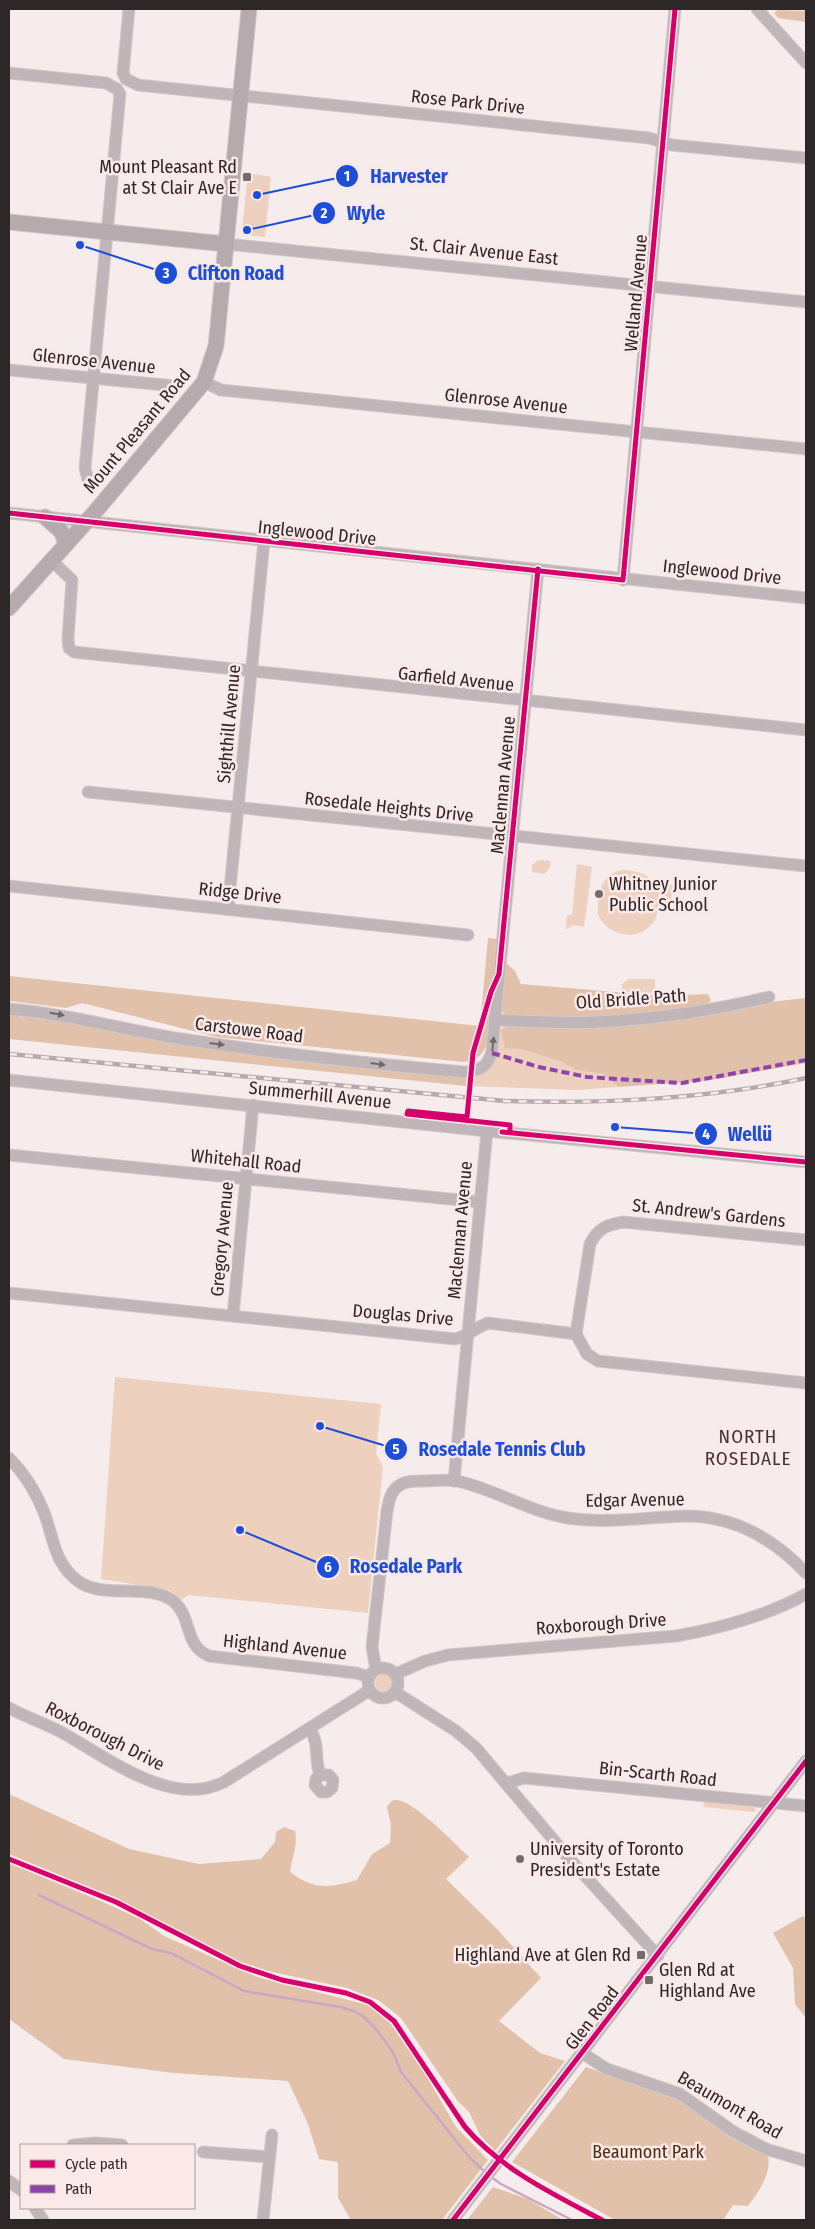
<svg xmlns="http://www.w3.org/2000/svg" width="815" height="2229" font-family="'Fira Sans Condensed',sans-serif">
  <style>
    .green { fill: #edd1be }
    .forest { fill: #e1c1a9 }
    .lines { fill: none; stroke-linecap: round; stroke-linejoin: round }
    .stream { stroke: #cba7c6; stroke-width: 2.5 }
    .street-casing { stroke: #d2c9c9; stroke-width: 13 }
    .secondary-casing { stroke: #d2c9c9; stroke-width: 17 }
    .street { stroke: #c0b5b9; stroke-width: 11 }
    .secondary { stroke: #b6aaae; stroke-width: 15 }
    .rail-casing { stroke: #b5abae; stroke-width: 4.5 }
    .rail { stroke: #fbe8e8; stroke-width: 2.5; stroke-dasharray: 8; stroke-linecap: butt }
    .quiet { stroke: #8e44ad; stroke-width: 4; stroke-dasharray: 8 4; stroke-linecap: butt }
    .cycleway-casing { stroke: #fbe8e8; stroke-width: 8 }
    .cycleway { stroke: #d6006c; stroke-width: 5 }
    .oneway { fill: #706769 }
    .poi-dot { fill: #746c6c; stroke: #fbe8e8; stroke-width: 2 }
    .labels { text-anchor: middle; dominant-baseline: central; stroke-width: 5; stroke-linejoin: round; paint-order: stroke }
    .street-label { font-size: 18px; fill: #2e2727; stroke: #fbe8e8 }
    .poi-label { font-size: 18px; fill: #2e2727; stroke: #fbe8e8; text-anchor: start }
    .park-label { font-size: 18px; fill: #4f2d0b; stroke: #fbe8e8 }
    .neighbourhood-label { font-size: 19px; letter-spacing: 1px; fill: #423334; stroke: #fbe8e8 }
    .leader { fill: none; stroke: #1d4ed8; stroke-width: 2 }
    .callout-dot { fill: #1d4ed8; stroke: #fbe8e8; stroke-width: 2 }
    .mark-label { font-size: 15px; text-anchor: middle; font-weight: bold; fill: #fff }
    .callout-label { font-size: 19px; text-anchor: middle; font-weight: bold; fill: #1d4ed8; stroke: #fbe8e8; stroke-width: 5; stroke-linejoin: round; paint-order: stroke }
  </style>
  <rect width="100%" height="100%" fill="#f7ecec"/>
  <g class="green">
    <polygon points="248,173 271,177 265,237 244,235 242,231"/>
    <polygon points="538,860 550,861 551,865 545,874 532,872 532,865"/>
    <polygon points="577,864 592,867 584,927 574,925 566,929 567,915 572,915"/>
    <path d="M 625,870 C 645,872 661,879 659,902 C 658,910 657,918 652,924 C 636,943 606,935 598,914 C 597,893 601,872 625,870 Z"/>
    <polygon points="663,884 673,885 670,909 660,907"/>
    <polygon points="628,979 655,979 655,993 622,992 622,984"/>
    <polygon points="508,1025 512,1049 524,1050 562,1062 576,1070 603,1074 618,1087 578,1090 466,1086 466,1076 477,1075 499,1029"/>
    <polygon points="115,1377 381,1404 376,1453 383,1467 368,1613 188,1595 181,1600 169,1590 101,1579"/>
    <circle cx="384" cy="1683" r="9"/>
    <polygon points="704,1802 753,1807 756,1809 754,1812 703,1807"/>
  </g>
  <g class="forest">
    <polygon points="778,10 806,11 806,22 778,18 774,13"/>
    <polygon points="488,938 497,939 492,986 470,1061 464,1062 217,1037 82,1003 66,1008 9,1001 9,976 480,1026"/>
    <path d="M 506,963 L 515,971 L 521,984 L 662,996 L 708,994 L 711,1000 L 707,1005 C 642,1014 574,1021 508,1016 L 502,1012 L 501,1008 Z"/>
    <polygon points="806,998 806,1063 705,1081 618,1087 603,1074 576,1070 562,1062 524,1050 505,1048 501,1031 508,1025 536,1027"/>
    <path d="M 490,1000 C 489,1018 494,1049 475,1059 Z"/>
    <polygon points="9,1015 95,1026 196,1047 466,1076 466,1086 9,1039"/>
    <path d="M 9,1794 L 129,1849 L 199,1864 L 261,1859 L 275,1842 L 276,1832 L 284,1827 L 295,1831 C 298,1845 292,1857 290,1872 C 313,1890 330,1888 357,1880 L 372,1854 L 390,1843 L 391,1825 L 387,1807 C 389,1804 391,1800 395,1800 C 412,1798 456,1845 469,1857 L 446,1879 L 497,1929 L 541,1978 L 499,2021 L 540,2053 L 565,2061 L 495,2151 L 480,2135 L 469,2112 L 457,2100 L 401,2018 L 378,2000 L 347,1988 L 268,1971 L 235,1960 L 119,1900 L 9,1854 Z"/>
    <polygon points="9,1863 103,1902 140,1919 164,1936 257,1977 368,2005 388,2020 424,2072 456,2127 488,2160 442,2220 351,2220 338,2198 338,2162 319,2159 308,2124 288,2081 174,2073 64,2059 9,2019"/>
    <polygon points="803,1916 806,1918 806,2018 795,2004 793,1968 773,1933"/>
    <path d="M 586,2067 L 664,2093 L 682,2101 L 730,2137 L 768,2156 C 772,2172 758,2194 748,2206 L 733,2205 L 723,2220 L 615,2220 L 512,2162 Z"/>
    <polygon points="493,2187 528,2199 563,2220 467,2220"/>
  </g>
  <g class="lines">
    <g class="stream">
      <polyline points="39,1895 152,1949 171,1953 244,1991 340,2007 354,2011 364,2017 376,2029 393,2052 401,2072 469,2157 485,2172"/>
      <polyline points="491,2177 501,2184 572,2220"/>
    </g>
    <g class="street-casing">
      <g id="street">
        <polyline points="129,9 123,73 126,79 138,85 649,138 672,145 806,158"/>
        <polyline points="757,9 806,63"/>
        <polyline points="9,73 106,83 117,89 120,94 85,468 88,480"/>
        <polyline points="226,244 806,302"/>
        <polyline points="9,370 175,386"/>
        <polyline points="204,382 221,390 806,449"/>
        <polyline points="9,513 806,598"/>
        <polyline points="51,560 72,580 68,639 69,648 74,652 806,730"/>
        <polyline points="623,580 675,9"/>
        <polyline points="88,792 806,866"/>
        <polyline points="9,886 468,935"/>
        <polyline points="228,909 264,541"/>
        <path d="M 9,1009 C 70,1014 128,1031 188,1040 C 280,1054 372,1064 464,1072 C 480,1071 489,1066 492,1050 L 538,569"/>
        <path d="M 495,1020 C 529,1021 564,1024 598,1022 C 656,1019 712,1011 769,997"/>
        <polyline points="9,1080 487,1131 806,1162"/>
        <polyline points="9,1155 480,1202"/>
        <path d="M 9,1293 L 455,1339 C 469,1336 476,1327 488,1323 L 576,1334"/>
        <polyline points="233,1316 253,1105"/>
        <path d="M 576,1334 L 590,1244 C 598,1228 607,1225 623,1222 L 806,1240"/>
        <polyline points="576,1334 587,1354 598,1361 806,1383"/>
        <path d="M 9,1458 C 25,1474 37,1494 45,1515 C 54,1541 55,1564 78,1581 C 103,1600 148,1582 173,1601 C 193,1617 183,1645 209,1656 L 356,1673 L 369,1677"/>
        <polyline points="454,1481 487,1131"/>
        <circle cx="383" cy="1683" r="15"/>
        <path d="M 376,1669 L 372,1647 L 387,1511 C 389,1502 390,1493 397,1487 C 404,1481 414,1481 422,1481 C 433,1481 446,1479 457,1481 C 495,1489 529,1512 568,1518 C 608,1524 647,1517 686,1516 C 734,1516 774,1539 806,1573"/>
        <path d="M 396,1674 L 425,1661 L 448,1655 L 676,1636 C 721,1628 767,1616 806,1594"/>
        <polyline points="395,1692 456,1731 476,1748 567,1856 658,1956"/>
        <path d="M 9,1708 C 26,1717 44,1723 61,1732 C 107,1757 171,1809 224,1782 L 370,1690"/>
        <path d="M 310,1729 C 320,1745 314,1758 320,1775 L 316,1779 L 315,1785 L 321,1792 L 327,1792 L 332,1788 L 333,1780 L 329,1775 L 320,1775"/>
        <polyline points="507,1783 524,1778 806,1806"/>
        <polyline points="582,2053 607,2069 680,2094 734,2132 766,2149 806,2161"/>
        <polyline points="73,2145 95,2143 122,2145"/>
        <polyline points="203,2152 269,2157"/>
        <polyline points="9,2181 21,2190"/>
        <polyline points="35,2208 43,2220"/>
        <polyline points="263,2220 272,2135"/>
        <polyline points="453,2220 806,1761"/>
      </g>
    </g>
    <g class="secondary-casing">
      <g id="secondary">
        <polyline points="9,222 226,244"/>
        <polyline points="45,517 61,531 66,543"/>
        <polyline points="9,608 95,512 204,382 216,346 249,9"/>
      </g>
    </g>
    <use href="#street" class="street"/>
    <use href="#secondary" class="secondary"/>
    <g class="rail-casing">
      <path id="rail" d="M 9,1054 L 505,1101 C 606,1104 707,1099 806,1078"/>
    </g>
    <use href="#rail" class="rail"/>
    <polyline class="quiet" points="492,1053 539,1067 587,1077 682,1083 806,1060"/>
    <g class="cycleway-casing">
      <g id="cycleway">
        <polyline points="9,513 623,580 675,9"/>
        <polyline points="502,1132 806,1162"/>
        <polyline points="510,1132 510,1125 407,1114 408,1111 467,1117 473,1053 491,992 499,974 538,569"/>
        <path d="M 9,1859 L 116,1902 L 240,1966 L 282,1980 L 346,1993 L 370,2002 L 394,2021 L 465,2127 C 502,2170 553,2194 602,2220"/>
        <polyline points="453,2220 806,1761"/>
      </g>
    </g>
    <use href="#cycleway" class="cycleway"/>
  </g>
  <defs><path id="oneway-solid" d="M-6-.8H1V-3.2L6.5 0L1 3.2V.8H-6Z" transform="scale(1.25)"/></defs>
  <g class="oneway">
    <use href="#oneway-solid" transform="translate(57 1014) rotate(10)"/>
    <use href="#oneway-solid" transform="translate(217 1044) rotate(7)"/>
    <use href="#oneway-solid" transform="translate(493 1044) rotate(-84)"/>
    <use href="#oneway-solid" transform="translate(378 1064) rotate(7)"/>
  </g>
  <g class="poi-dot">
    <rect x="242" y="172" width="10" height="10" rx="2.5"/>
    <circle cx="599" cy="894" r="5"/>
    <circle cx="520" cy="1859" r="5"/>
    <rect x="636" y="1950" width="10" height="10" rx="2.5"/>
    <rect x="644" y="1975" width="10" height="10" rx="2.5"/>
  </g>
  <g class="labels">
    <g class="street-label">
      <text transform="translate(468 102) rotate(6)">Rose Park Drive</text>
      <text transform="translate(484 251) rotate(6)">St. Clair Avenue East</text>
      <text transform="translate(636 293) rotate(-85)">Welland Avenue</text>
      <text transform="translate(94 361) rotate(6)">Glenrose Avenue</text>
      <text transform="translate(506 401) rotate(6)">Glenrose Avenue</text>
      <text transform="translate(137 431) rotate(-50)">Mount Pleasant Road</text>
      <text transform="translate(317 533) rotate(6)">Inglewood Drive</text>
      <text transform="translate(722 572) rotate(6)">Inglewood Drive</text>
      <text transform="translate(456 679) rotate(6)">Garfield Avenue</text>
      <text transform="translate(229 724) rotate(-85)">Sighthill Avenue</text>
      <text transform="translate(503 785) rotate(-85)">Maclennan Avenue</text>
      <text transform="translate(389 807) rotate(6)">Rosedale Heights Drive</text>
      <text transform="translate(240 893) rotate(6)">Ridge Drive</text>
      <text transform="translate(631 999) rotate(-4)">Old Bridle Path</text>
      <text transform="translate(249 1030) rotate(7)">Carstowe Road</text>
      <text transform="translate(320 1095) rotate(6)">Summerhill Avenue</text>
      <text transform="translate(246 1161) rotate(6)">Whitehall Road</text>
      <text transform="translate(709 1213) rotate(6)">St. Andrew's Gardens</text>
      <text transform="translate(460 1230) rotate(-85)">Maclennan Avenue</text>
      <text transform="translate(222 1239) rotate(-85)">Gregory Avenue</text>
      <text transform="translate(403 1315) rotate(5)">Douglas Drive</text>
      <text transform="translate(635 1500) rotate(-1)">Edgar Avenue</text>
      <text transform="translate(601 1624) rotate(-4)">Roxborough Drive</text>
      <text transform="translate(285 1647) rotate(6)">Highland Avenue</text>
      <text transform="translate(105 1736) rotate(27)">Roxborough Drive</text>
      <text transform="translate(658 1774) rotate(6)">Bin-Scarth Road</text>
      <text transform="translate(592 2018) rotate(-52)">Glen Road</text>
      <text transform="translate(730 2105) rotate(30)">Beaumont Road</text>
    </g>
    <g class="poi-label">
      <text x="237" y="167" text-anchor="end">Mount Pleasant Rd<tspan x="237" dy="21">at St Clair Ave E</tspan></text>
      <text x="609" y="884">Whitney Junior<tspan x="609" dy="21">Public School</tspan></text>
      <text x="530" y="1849">University of Toronto<tspan x="530" dy="21">President's Estate</tspan></text>
      <text x="631" y="1955" text-anchor="end">Highland Ave at Glen Rd</text>
      <text x="659" y="1970">Glen Rd at<tspan x="659" dy="21">Highland Ave</tspan></text>
    </g>
    <g class="park-label">
      <text x="648" y="2152">Beaumont Park</text>
    </g>
    <g class="neighbourhood-label">
      <text x="748" y="1436">NORTH<tspan x="748" dy="22">ROSEDALE</tspan></text>
    </g>
  </g>
  <path class="leader" d="M257 195L347 176M247 230L324 213M80 245L166 273M615 1127L706 1134M320 1426L396 1449M240 1530L328 1567"/>
  <g class="callout-dot">
    <circle cx="257" cy="195" r="5"/>
    <circle cx="247" cy="230" r="5"/>
    <circle cx="80" cy="245" r="5"/>
    <circle cx="615" cy="1127" r="5"/>
    <circle cx="320" cy="1426" r="5"/>
    <circle cx="240" cy="1530" r="5"/>
    <circle cx="347" cy="176" r="12"/>
    <circle cx="324" cy="213" r="12"/>
    <circle cx="166" cy="273" r="12"/>
    <circle cx="706" cy="1134" r="12"/>
    <circle cx="396" cy="1449" r="12"/>
    <circle cx="328" cy="1567" r="12"/>
  </g>
  <g class="mark-label">
    <text x="347" y="181">1</text>
    <text x="324" y="218">2</text>
    <text x="166" y="278">3</text>
    <text x="706" y="1139">4</text>
    <text x="396" y="1454">5</text>
    <text x="328" y="1572">6</text>
  </g>
  <g class="callout-label">
    <text x="409" y="183">Harvester</text>
    <text x="366" y="220">Wyle</text>
    <text x="236" y="280">Clifton Road</text>
    <text x="750" y="1141">Wellü</text>
    <text x="502" y="1456">Rosedale Tennis Club</text>
    <text x="406" y="1573">Rosedale Park</text>
  </g>
  <rect width="815" height="2229" fill="none" stroke="#2e2727" stroke-width="20"/>
  <rect x="20" y="2144" width="175" height="65" fill="#fbe8e8" stroke="#a99b9b"/>
  <rect x="30" y="2160" width="25" height="8" fill="#d6006c" stroke="#a99b9b"/>
  <text x="65" y="2169" font-size="15" fill="#2e2727">Cycle path</text>
  <rect x="30" y="2185" width="25" height="8" fill="#8e44ad" stroke="#a99b9b"/>
  <text x="65" y="2194" font-size="15" fill="#2e2727">Path</text>
</svg>
